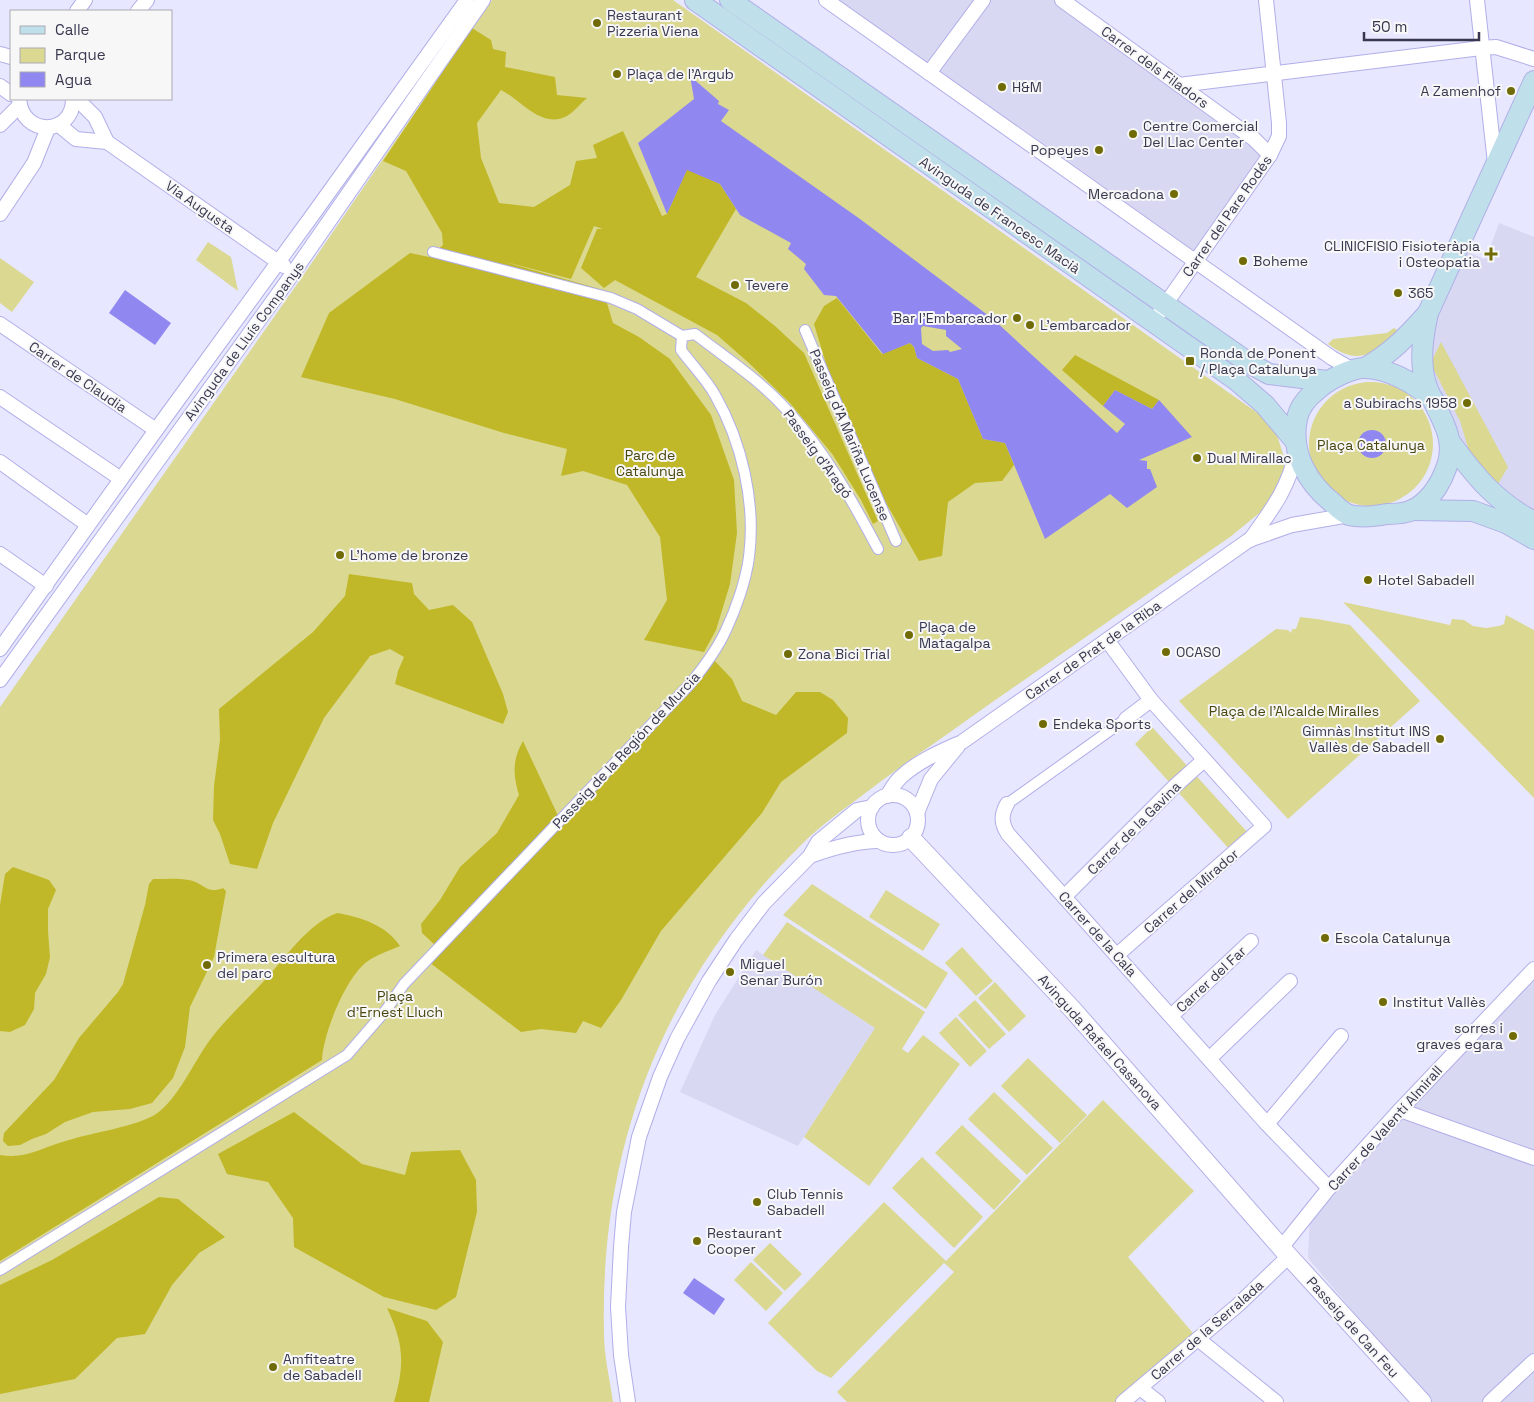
<svg xmlns="http://www.w3.org/2000/svg" width="1534" height="1402" font-family="'Space Grotesk',sans-serif">
  <style>
    .built { fill: #d8d8f3 }
    .green { fill: #dbd891 }
    .forest { fill: #c0b828 }
    .water { fill: #9187f1; fill-rule: evenodd }
    .lines { fill: none; stroke-linecap: round; stroke-linejoin: round }
    .pedestrian-casing { stroke: #b1afe8; stroke-width: 12 }
    .minor-casing { stroke: #b1afe8; stroke-width: 16 }
    .tertiary-casing { stroke: #b1afe8; stroke-width: 20 }
    .secondary-casing { stroke: #b1afe8; stroke-width: 22 }
    .pedestrian { stroke: #fff; stroke-width: 10 }
    .minor { stroke: #fff; stroke-width: 14 }
    .tertiary { stroke: #fff; stroke-width: 18 }
    .secondary { stroke: #bfdfea; stroke-width: 20 }
    .poi-dot { fill: #706b06; stroke: #f7f7f7; stroke-width: 2 }
    .labels { text-anchor: middle; dominant-baseline: central; stroke-width: 4; stroke-linejoin: round; paint-order: stroke }
    .poi-label { font-size: 14px; fill: #38374f; stroke: #f7f7f7; text-anchor: start }
    .street-label { font-size: 14px; fill: #38374f; stroke: #f7f7f7 }
    .park-label { font-size: 14px; fill: #49460f; stroke: #f7f7f7 }
  </style>
  <rect width="100%" height="100%" fill="#e7e7ff"/>
  <g class="built">
    <polygon points="826,0 1062,0 1272,150 1195,260"/>
    <polygon points="1499,223 1534,237 1534,522 1521,515 1444,419 1422,348 1459,248 1484,259 1490,248"/>
    <polygon points="756,950 875,1028 798,1146 680,1092 715,1015"/>
    <polygon points="1534,972 1534,1402 1429,1402 1308,1258 1310,1213"/>
  </g>
  <g class="green">
    <path d="M 492,0 L 673,0 L 1259,414 L 1277,435 L 1284,457 L 1284,480 L 1273,502 L 1230,537 C 1142,598 1054,659 967,720 C 932,745 898,768 864,794 C 843,810 821,825 802,844 C 666,977 599,1143 604,1334 C 604,1356 610,1380 613,1402 L 0,1402 L 0,707 L 300,280 Z"/>
    <polygon points="208,242 231,257 238,291 196,260"/>
    <polygon points="0,258 34,282 12,312 0,303"/>
    <path d="M 1394,328 L 1399,331 C 1375,352 1360,368 1328,344 L 1333,339 L 1387,333 Z"/>
    <polygon points="1441,342 1508,467 1498,484 1486,475 1469,451 1460,421 1434,370 1432,360"/>
    <circle cx="1371" cy="444" r="62"/>
    <polygon points="1343,602 1450,625 1452,619 1464,620 1473,626 1486,628 1499,626 1504,624 1506,615 1534,630 1534,798"/>
    <polygon points="1300,617 1317,619 1350,625 1420,701 1288,819 1179,701 1276,629 1288,630 1291,633 1292,629 1296,629"/>
    <polygon points="1152,727 1249,834 1230,850 1135,744"/>
    <polygon points="812,884 948,973 926,1009 783,915"/>
    <polygon points="886,890 940,924 923,951 869,917"/>
    <polygon points="787,922 925,1012 902,1049 908,1053 923,1035 960,1064 869,1186 804,1137 875,1028 763,955"/>
    <polygon points="962,947 993,981 976,996 945,963"/>
    <polygon points="995,982 1026,1016 1009,1032 978,998"/>
    <polygon points="975,1000 1006,1034 989,1049 958,1015"/>
    <polygon points="956,1017 987,1051 970,1067 939,1033"/>
    <polygon points="1028,1058 1087,1115 1060,1143 1001,1086"/>
    <polygon points="994,1092 1053,1148 1027,1175 968,1119"/>
    <polygon points="1103,1100 1194,1191 1128,1257 1198,1339 1123,1402 847,1402 837,1392 954,1272 944,1263 831,1378 817,1371 768,1323 884,1202 946,1261"/>
    <polygon points="962,1125 1021,1181 994,1210 935,1153"/>
    <polygon points="922,1157 983,1217 954,1248 892,1188"/>
    <polygon points="770,1243 802,1274 785,1291 753,1260"/>
    <polygon points="751,1262 783,1293 766,1311 734,1280"/>
  </g>
  <g class="forest">
    <path d="M 472,28 L 491,40 L 493,49 L 506,52 L 505,67 L 555,77 L 557,95 L 587,98 C 581,103 574,112 567,116 C 542,130 520,99 501,90 L 477,123 L 481,158 L 499,203 L 534,207 L 570,185 L 576,161 L 597,158 L 593,145 L 623,131 L 662,216 L 667,214 L 687,169 L 720,184 L 736,209 L 696,277 L 746,303 L 775,326 L 804,353 L 878,521 L 873,524 L 861,500 L 833,455 L 790,403 L 749,363 L 717,335 L 615,280 L 604,288 L 581,268 L 597,229 L 603,229 L 594,226 L 571,279 L 502,261 L 603,290 L 613,323 L 639,337 L 670,359 L 711,415 L 734,480 L 737,533 L 730,584 L 716,630 L 704,652 L 644,640 L 667,600 L 660,537 L 627,485 L 583,471 L 561,476 L 567,449 L 504,433 L 395,399 L 301,377 L 329,313 L 410,253 L 429,257 L 443,245 L 442,233 L 406,171 L 383,161 Z"/>
    <polygon points="837,298 882,354 910,343 914,347 917,358 958,379 983,439 1005,443 1014,465 1002,481 975,483 948,502 942,556 919,561 885,501 827,367 814,324 824,306"/>
    <polygon points="1075,355 1159,400 1152,409 1115,390 1103,406 1062,370"/>
    <polygon points="349,574 412,583 414,594 429,610 453,605 472,622 503,694 508,712 503,724 395,684 398,671 404,657 390,649 370,656 324,718 273,823 257,869 230,864 220,834 213,820 214,786 220,740 219,709 313,632 345,596"/>
    <path d="M 711,657 L 732,679 L 742,701 L 776,715 L 796,692 L 820,692 L 833,700 L 848,718 L 847,733 L 781,782 L 762,813 L 661,931 L 621,1000 L 601,1028 L 583,1021 L 576,1033 L 541,1029 L 521,1032 L 425,959 L 436,946 L 422,933 L 421,924 L 440,900 L 460,867 L 497,833 L 519,795 C 513,775 512,760 523,741 L 560,820 Z"/>
    <polygon points="13,867 49,880 56,890 48,909 48,931 50,957 46,974 35,993 34,1009 25,1025 10,1032 0,1031 0,905 5,874"/>
    <path d="M 156,879 C 166,879 178,878 189,880 C 203,882 206,895 223,888 L 226,891 L 214,957 L 190,1007 L 185,1047 L 173,1078 L 152,1103 L 130,1109 L 93,1112 L 65,1122 L 46,1134 L 32,1139 L 20,1145 L 8,1146 L 3,1141 L 4,1133 L 54,1080 L 79,1038 L 118,992 L 123,984 L 145,905 L 149,884 L 153,879 Z"/>
    <path d="M 337,913 C 361,917 386,925 400,946 C 389,951 378,954 368,961 C 346,976 323,1034 322,1060 L 0,1261 L 0,1155 C 27,1160 44,1146 69,1140 C 91,1133 138,1126 156,1114 C 177,1100 193,1064 207,1044 C 223,1021 245,1002 263,982 C 284,960 308,923 337,913 Z"/>
    <polygon points="294,1112 362,1164 405,1175 411,1152 460,1150 476,1180 477,1212 456,1297 436,1310 384,1297 294,1247 293,1218 268,1182 227,1174 218,1154"/>
    <polygon points="159,1197 178,1199 225,1237 199,1253 172,1285 145,1334 117,1338 75,1379 0,1394 0,1285 52,1260"/>
    <path d="M 387,1308 L 427,1321 L 443,1342 L 429,1402 L 394,1402 C 405,1365 404,1344 387,1308 Z"/>
  </g>
  <g class="water">
    <path d="M 690,76 L 719,101 L 718,104 L 729,110 L 721,121 L 860,219 L 993,319 L 1117,433 L 1125,424 L 1103,406 L 1115,390 L 1152,409 L 1159,400 L 1192,437 L 1139,460 L 1147,461 L 1147,469 L 1150,469 L 1157,487 L 1127,508 L 1110,494 L 1045,539 L 1005,443 L 983,439 L 958,379 L 917,358 L 914,347 L 910,343 L 883,354 L 836,296 L 824,295 L 804,269 L 806,264 L 788,249 L 791,243 L 740,215 L 720,184 L 687,170 L 667,214 L 638,143 L 694,99 ZM 923,326 L 946,330 L 946,336 L 962,349 L 950,352 L 948,350 L 933,351 L 922,344 L 921,328 Z"/>
    <polygon points="125,290 171,323 155,345 109,313"/>
    <circle cx="1372" cy="444" r="14"/>
    <polygon points="694,1278 725,1299 714,1315 683,1293"/>
  </g>
  <g class="lines">
    <g class="pedestrian-casing">
      <g id="pedestrian">
        <path d="M 433,252 L 611,298 L 637,309 L 682,336 L 695,334 C 725,357 758,379 784,407 C 823,448 852,500 878,549"/>
        <polyline points="805,330 896,541"/>
        <polyline points="1007,804 1126,719"/>
        <path d="M 0,1270 L 347,1055 L 386,1010 L 404,984 L 690,684 C 704,667 717,650 726,630 C 736,609 746,580 749,557 C 756,503 742,442 715,395 C 706,379 692,365 681,350 L 682,336"/>
      </g>
    </g>
    <g class="minor-casing">
      <g id="minor">
        <polyline points="826,0 1332,358 1353,370"/>
        <polyline points="1062,0 1254,139 1270,155"/>
        <polyline points="1477,0 1495,163"/>
        <polyline points="77,11 85,0"/>
        <polyline points="138,11 147,0"/>
        <polyline points="0,54 11,57"/>
        <polyline points="929,73 983,0"/>
        <polyline points="1179,85 1481,48 1496,47 1534,59"/>
        <polyline points="0,86 11,94"/>
        <path d="M 19,99 C 22,137 73,136 73,99"/>
        <polyline points="77,99 95,117 107,142"/>
        <polyline points="0,125 20,105"/>
        <polyline points="59,125 76,139 107,142 284,266"/>
        <polyline points="0,214 34,163 48,128"/>
        <polyline points="1160,312 1270,155 1279,136 1279,123 1266,0"/>
        <polyline points="0,324 156,430"/>
        <polyline points="0,397 121,479"/>
        <polyline points="0,462 88,525"/>
        <path d="M 1250,540 C 1273,508 1288,489 1297,450"/>
        <polyline points="0,554 46,586"/>
        <polyline points="1107,640 1151,700 1264,826 1117,955"/>
        <polyline points="0,649 156,430 314,213 467,0"/>
        <polyline points="0,680 293,273 483,0"/>
        <polyline points="1126,719 1151,700"/>
        <circle cx="893" cy="820" r="25"/>
        <path d="M 887,796 C 891,790 895,782 901,777 C 918,761 940,752 962,742 L 1249,540 L 1292,525 L 1349,515"/>
        <path d="M 1007,804 C 1001,815 1001,823 1008,834 L 1267,1124 L 1329,1188"/>
        <polyline points="917,813 931,779 958,746"/>
        <path d="M 810,856 C 832,848 855,841 879,841"/>
        <polyline points="1064,897 1174,787 1204,760"/>
        <polyline points="1171,1016 1251,941"/>
        <polyline points="1209,1059 1290,981"/>
        <polyline points="1400,1110 1534,1158"/>
        <polyline points="1267,1124 1341,1036"/>
        <polyline points="1281,1248 1329,1188 1400,1110 1534,969"/>
        <polyline points="1198,1339 1276,1402"/>
        <polyline points="1140,1388 1158,1402"/>
        <polyline points="628,1402 621,1355 618,1307 621,1247 624,1212 639,1137 660,1077 677,1039 709,981 736,940 764,903 810,856 818,842 857,810 872,807"/>
        <polyline points="1123,1402 1238,1305 1289,1256"/>
        <polyline points="1490,1402 1534,1361"/>
      </g>
    </g>
    <g class="tertiary-casing">
      <polyline id="tertiary" points="911,838 1073,1010 1285,1252 1422,1402"/>
    </g>
    <g class="secondary-casing">
      <g id="secondary">
        <polyline points="695,0 1236,380 1265,405 1296,442"/>
        <polyline points="730,0 1249,363 1269,374 1327,381"/>
        <path d="M 1365,368 C 1393,352 1407,336 1428,313"/>
        <path d="M 1433,399 C 1415,384 1390,369 1366,368 C 1352,367 1328,380 1318,389 C 1309,396 1299,407 1297,419 C 1290,453 1308,484 1334,504 C 1338,508 1344,513 1349,515 C 1361,518 1376,516 1387,514 C 1395,514 1406,513 1413,510 C 1430,501 1441,483 1447,466 C 1458,434 1435,412 1426,384 C 1419,361 1423,336 1428,313 L 1534,81"/>
        <path d="M 1450,442 C 1476,477 1494,500 1534,522"/>
        <polyline points="1412,510 1473,511 1506,523 1534,539"/>
      </g>
    </g>
    <use href="#pedestrian" class="pedestrian"/>
    <use href="#minor" class="minor"/>
    <use href="#tertiary" class="tertiary"/>
    <use href="#secondary" class="secondary"/>
  </g>
  <g class="poi-dot">
    <circle cx="597" cy="23" r="5"/>
    <circle cx="617" cy="74" r="5"/>
    <circle cx="1002" cy="87" r="5"/>
    <circle cx="1511" cy="91" r="5"/>
    <circle cx="1133" cy="134" r="5"/>
    <circle cx="1099" cy="150" r="5"/>
    <circle cx="1174" cy="194" r="5"/>
    <path d="M1488.5 246.5h5v5h5v5h-5v5h-5v-5h-5v-5h5z"/>
    <circle cx="1243" cy="261" r="5"/>
    <circle cx="735" cy="285" r="5"/>
    <circle cx="1398" cy="293" r="5"/>
    <circle cx="1017" cy="318" r="5"/>
    <circle cx="1030" cy="325" r="5"/>
    <rect x="1185" y="356" width="10" height="10" rx="2.5"/>
    <circle cx="1467" cy="403" r="5"/>
    <circle cx="1197" cy="458" r="5"/>
    <circle cx="340" cy="555" r="5"/>
    <circle cx="1368" cy="580" r="5"/>
    <circle cx="909" cy="635" r="5"/>
    <circle cx="1166" cy="652" r="5"/>
    <circle cx="788" cy="654" r="5"/>
    <circle cx="1043" cy="724" r="5"/>
    <circle cx="1440" cy="739" r="5"/>
    <circle cx="1325" cy="938" r="5"/>
    <circle cx="207" cy="965" r="5"/>
    <circle cx="730" cy="972" r="5"/>
    <circle cx="1383" cy="1002" r="5"/>
    <circle cx="1513" cy="1036" r="5"/>
    <circle cx="757" cy="1202" r="5"/>
    <circle cx="697" cy="1241" r="5"/>
    <circle cx="273" cy="1367" r="5"/>
  </g>
  <g class="labels">
    <g class="poi-label">
      <text x="607" y="15">Restaurant<tspan x="607" dy="16">Pizzeria Viena</tspan></text>
      <text x="627" y="74">Plaça de l'Argub</text>
      <text x="1012" y="87">H&amp;M</text>
      <text x="1501" y="91" text-anchor="end">A Zamenhof</text>
      <text x="1143" y="126">Centre Comercial<tspan x="1143" dy="16">Del Llac Center</tspan></text>
      <text x="1089" y="150" text-anchor="end">Popeyes</text>
      <text x="1164" y="194" text-anchor="end">Mercadona</text>
      <text x="1480" y="246" text-anchor="end">CLINICFISIO Fisioteràpia<tspan x="1480" dy="16">i Osteopatia</tspan></text>
      <text x="1253" y="261">Boheme</text>
      <text x="745" y="285">Tevere</text>
      <text x="1408" y="293">365</text>
      <text x="1007" y="318" text-anchor="end">Bar l'Embarcador</text>
      <text x="1040" y="325">L'embarcador</text>
      <text x="1200" y="353">Ronda de Ponent<tspan x="1200" dy="16">/ Plaça Catalunya</tspan></text>
      <text x="1457" y="403" text-anchor="end">a Subirachs 1958</text>
      <text x="1207" y="458">Dual Mirallac</text>
      <text x="350" y="555">L'home de bronze</text>
      <text x="1378" y="580">Hotel Sabadell</text>
      <text x="919" y="627">Plaça de<tspan x="919" dy="16">Matagalpa</tspan></text>
      <text x="1176" y="652">OCASO</text>
      <text x="798" y="654">Zona Bici Trial</text>
      <text x="1053" y="724">Endeka Sports</text>
      <text x="1430" y="731" text-anchor="end">Gimnàs Institut INS<tspan x="1430" dy="16">Vallès de Sabadell</tspan></text>
      <text x="1335" y="938">Escola Catalunya</text>
      <text x="217" y="957">Primera escultura<tspan x="217" dy="16">del parc</tspan></text>
      <text x="740" y="964">Miguel<tspan x="740" dy="16">Senar Burón</tspan></text>
      <text x="1393" y="1002">Institut Vallès</text>
      <text x="1503" y="1028" text-anchor="end">sorres i<tspan x="1503" dy="16">graves egara</tspan></text>
      <text x="767" y="1194">Club Tennis<tspan x="767" dy="16">Sabadell</tspan></text>
      <text x="707" y="1233">Restaurant<tspan x="707" dy="16">Cooper</tspan></text>
      <text x="283" y="1359">Amfiteatre<tspan x="283" dy="16">de Sabadell</tspan></text>
    </g>
    <g class="street-label">
      <text transform="translate(1155 67) rotate(36)">Carrer dels Filadors</text>
      <text transform="translate(200 207) rotate(35)">Via Augusta</text>
      <text transform="translate(1000 215) rotate(35)">Avinguda de Francesc Macià</text>
      <text transform="translate(1227 216) rotate(-55)">Carrer del Pare Rodés</text>
      <text transform="translate(244 341) rotate(-54)">Avinguda de Lluís Companys</text>
      <text transform="translate(78 377) rotate(34)">Carrer de Claudia</text>
      <text transform="translate(850 435) rotate(67)">Passeig d'A Mariña Lucense</text>
      <text transform="translate(818 454) rotate(54)">Passeig d'Aragó</text>
      <text transform="translate(1093 650) rotate(-35)">Carrer de Prat de la Riba</text>
      <text transform="translate(626 750) rotate(-47)">Passeig de la Región de Murcia</text>
      <text transform="translate(1134 828) rotate(-45)">Carrer de la Gavina</text>
      <text transform="translate(1191 891) rotate(-41)">Carrer del Mirador</text>
      <text transform="translate(1098 934) rotate(48)">Carrer de la Cala</text>
      <text transform="translate(1211 979) rotate(-43)">Carrer del Far</text>
      <text transform="translate(1100 1042) rotate(48)">Avinguda Rafael Casanova</text>
      <text transform="translate(1385 1128) rotate(-48)">Carrer de Valentí Almirall</text>
      <text transform="translate(1353 1327) rotate(48)">Passeig de Can Feu</text>
      <text transform="translate(1207 1330) rotate(-41)">Carrer de la Serralada</text>
    </g>
    <g class="park-label">
      <text x="1371" y="445">Plaça Catalunya</text>
      <text x="650" y="455">Parc de<tspan x="650" dy="16">Catalunya</tspan></text>
      <text x="1294" y="711">Plaça de l'Alcalde Miralles</text>
      <text x="395" y="996">Plaça<tspan x="395" dy="16">d'Ernest Lluch</tspan></text>
    </g>
  </g>
  <rect x="10" y="10" width="162" height="90" fill="#f7f7f7" stroke="#abaab4"/>
  <rect x="20" y="26" width="25" height="8" fill="#bfdfea" stroke="#abaab4"/>
  <text x="55" y="35" font-size="15" fill="#38374f">Calle</text>
  <rect x="20" y="48" width="25" height="15" fill="#dbd891" stroke="#abaab4"/>
  <text x="55" y="60" font-size="15" fill="#38374f">Parque</text>
  <rect x="20" y="72" width="25" height="15" fill="#9187f1" stroke="#abaab4"/>
  <text x="55" y="85" font-size="15" fill="#38374f">Agua</text>
  <path d="M1364 32v8h115v-8" fill="none" stroke="#38374f" stroke-width="2.5"/>
  <text x="1372" y="32" font-size="15" fill="#38374f" stroke="#f7f7f7" stroke-width="4" paint-order="stroke">50 m</text>
</svg>
